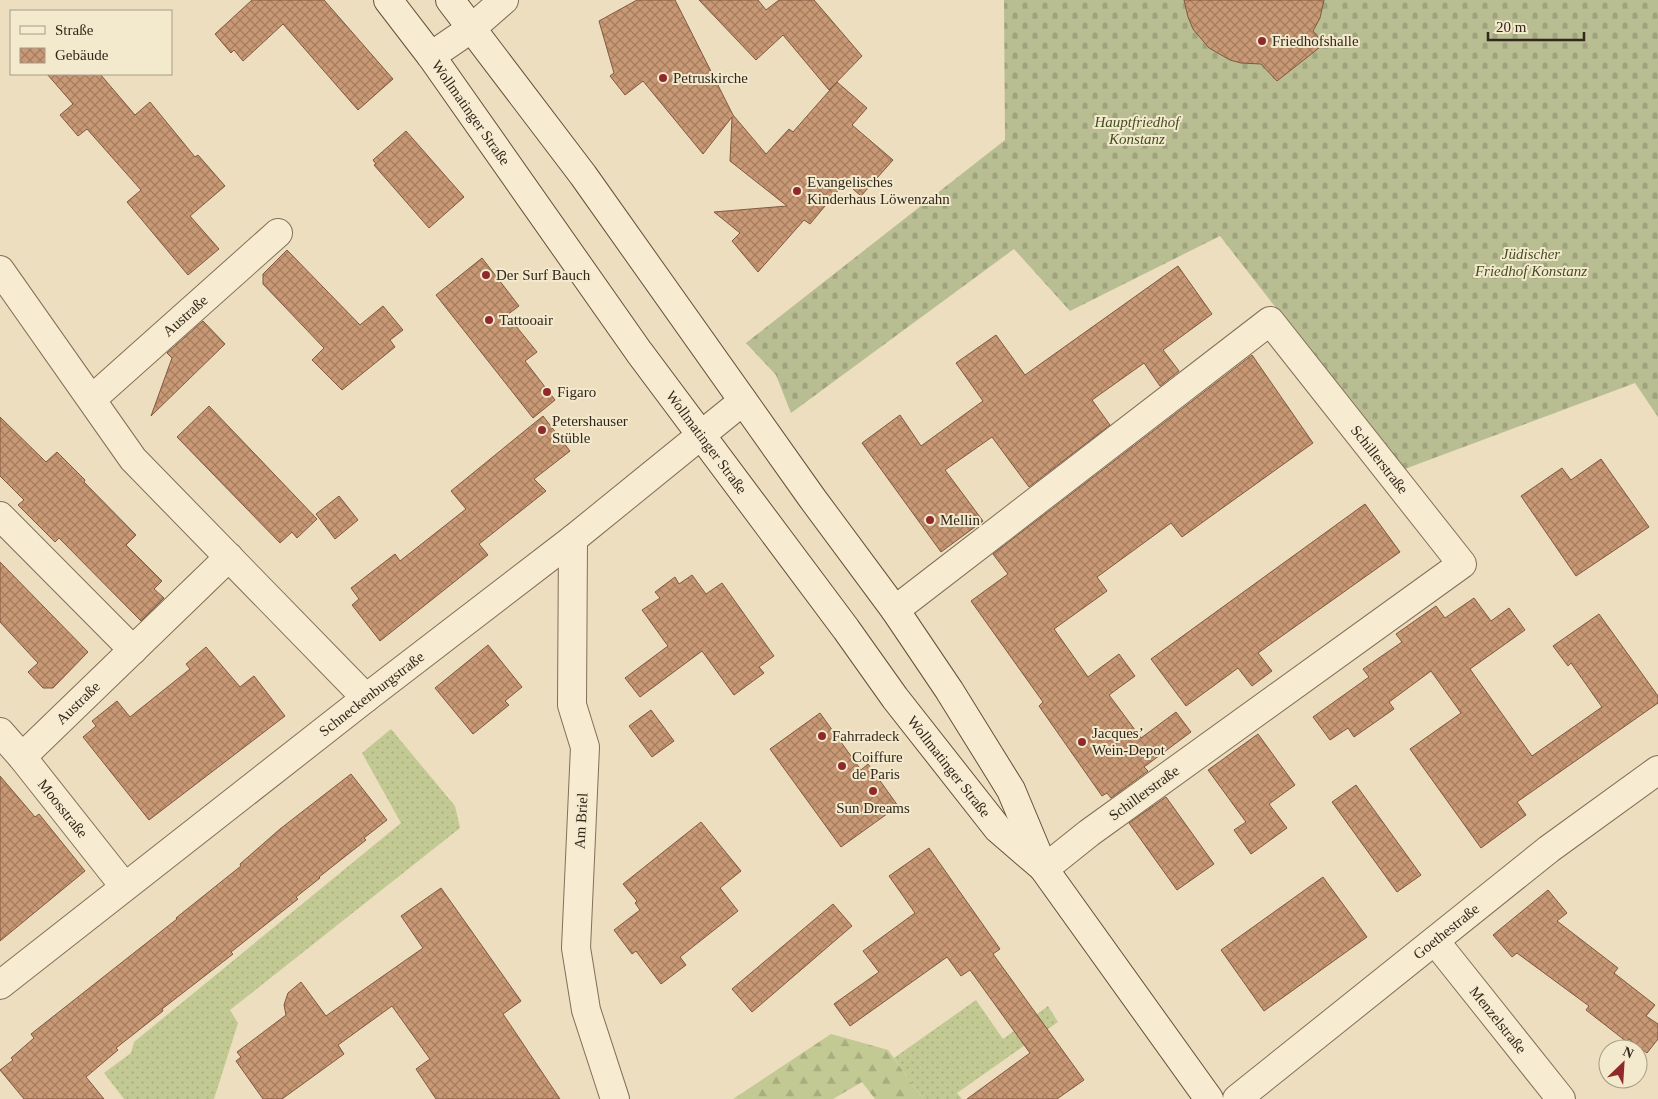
<svg xmlns="http://www.w3.org/2000/svg" width="1658" height="1099" font-family="Georgia,serif">
  <style>
    .grass { fill: url(#grass-dots) }
    .forest { fill: url(#forest-firs) }
    .cemetery { fill: url(#cemetery-stones) }
    .building { fill: url(#building-cross-hatch); stroke: #81593f }
    .lines { fill: none; stroke-linecap: round; stroke-linejoin: round }
    .street-casing { stroke: #836f58; stroke-width: 30 }
    .secondary-casing { stroke: #65503b; stroke-width: 30 }
    .street { stroke: #f7ecd1; stroke-width: 28 }
    .secondary { stroke: #f7ecd1; stroke-width: 28 }
    .poi-dot { fill: #902a2a; stroke: #f3e9cd; stroke-width: 2 }
    .labels { text-anchor: middle; dominant-baseline: central; stroke-width: 4; stroke-linejoin: round; paint-order: stroke }
    .poi-label { font-size: 15px; fill: #33271c; stroke: #f3e9cd; text-anchor: start }
    .street-label { font-size: 15px; fill: #33271c; stroke: #f3e9cd }
    .park-label { font-size: 15px; font-style: italic; fill: #444f23; stroke: #f3e9cd }
  </style>
  <defs>
    <pattern id="grass-dots" width="8" height="8" patternUnits="userSpaceOnUse" patternTransform="scale(1.25)"><rect width="8" height="8" fill="#c2c993"/><path d="M2 2h.1M6 6h.1" fill="none" stroke="#a7ad7e" stroke-width="1.8" stroke-linecap="round"/></pattern>
    <pattern id="forest-firs" width="22" height="20" patternUnits="userSpaceOnUse" patternTransform="scale(1.25)"><rect width="22" height="20" fill="#c2c993"/><path d="M5 1l3.5 6h-7zM16 11l3.5 6h-7z" fill="#a7ad7e"/></pattern>
    <pattern id="cemetery-stones" width="16" height="16" patternUnits="userSpaceOnUse" patternTransform="scale(1.25)"><rect width="16" height="16" fill="#b8be92"/><path d="M2 7V4a2 2 0 0 1 4 0v3zM10 15v-3a2 2 0 0 1 4 0v3z" fill="#9fa37d"/></pattern>
    <pattern id="building-cross-hatch" width="8" height="8" patternUnits="userSpaceOnUse" patternTransform="scale(1.25)"><rect width="8" height="8" fill="#c99875"/><path d="M0 0l8 8M0 8l8-8" fill="none" stroke="#a47c5f"/></pattern>
  </defs>
  <rect width="100%" height="100%" fill="#ecdebe"/>
  <g class="grass">
    <polygon points="391,729 455,806 460,828 230,1010 238,1023 214,1099 124,1099 104,1073 131,1053 134,1042 401,823 362,753"/>
    <polygon points="976,1000 1003,1039 1048,1006 1058,1022 957,1093 962,1099 923,1099 894,1058"/>
  </g>
  <polygon class="forest" points="831,1034 888,1050 923,1099 875,1099 862,1082 833,1099 733,1099"/>
  <polygon class="cemetery" points="1004,0 1658,0 1658,417 1635,383 1402,470 1220,236 1070,311 1014,249 791,413 776,375 746,343 1005,140"/>
  <g class="building">
    <polygon points="252,0 324,0 393,79 358,110 283,24 243,61 234,50 231,53 215,34"/>
    <polygon points="637,0 675,0 733,115 766,154 789,129 793,132 837,82 867,108 852,125 893,160 861,196 845,182 810,224 804,220 758,272 732,241 740,233 714,212 787,206 730,161 732,117 703,154 643,81 625,95 610,76 614,73 599,21"/>
    <polygon points="699,0 758,0 766,10 779,0 814,0 862,56 829,90 783,35 756,60"/>
    <polygon points="1184,0 1324,0 1320,18 1313,31 1324,44 1277,81 1261,64 1241,63 1230,60 1209,48 1193,29 1188,17"/>
    <polygon points="47,74 100,74 135,115 150,102 195,157 198,155 225,186 190,216 219,249 188,275 127,202 141,190 87,129 78,136 60,115 73,104"/>
    <polygon points="406,131 464,197 429,228 374,165 376,164 373,160"/>
    <polygon points="287,250 360,325 383,306 403,330 390,340 395,347 342,390 312,360 324,348 263,284 263,274"/>
    <polygon points="482,258 519,306 507,315 537,352 525,361 555,400 533,418 436,295"/>
    <polygon points="1178,266 1212,314 1163,350 1179,371 1160,386 1144,363 1092,400 1110,425 1029,487 992,437 945,470 983,521 941,552 862,443 900,415 921,446 983,401 956,363 996,335 1025,375"/>
    <polygon points="203,321 225,344 151,416 172,358 167,353"/>
    <polygon points="1252,355 1313,443 1182,537 1171,523 1097,577 1107,591 1054,629 1088,677 1119,654 1135,676 1109,695 1141,738 1176,712 1191,732 1144,767 1148,771 1111,798 1107,793 1102,796 1039,706 1043,702 971,601 1008,574 993,554"/>
    <polygon points="209,406 317,519 297,538 292,532 280,543 177,437"/>
    <polygon points="543,416 570,451 534,479 546,491 479,544 488,555 380,641 352,605 359,599 351,588 395,554 400,561 466,509 451,491"/>
    <polygon points="0,417 46,462 57,452 85,480 84,482 136,535 126,545 162,581 154,589 164,598 141,621 59,538 55,542 18,505 24,500 0,476"/>
    <polygon points="1601,459 1649,527 1576,576 1521,496 1562,468 1571,480"/>
    <polygon points="339,496 358,520 335,539 316,514"/>
    <polygon points="1365,504 1400,552 1258,653 1272,671 1252,686 1238,668 1186,706 1151,659"/>
    <polygon points="0,562 88,652 53,688 43,688 28,672 38,663 0,622"/>
    <polygon points="692,575 706,594 722,583 774,656 759,667 764,673 734,695 702,651 640,697 625,678 668,646 642,610 660,598 655,592 675,577 679,584"/>
    <polygon points="1474,598 1491,621 1509,608 1525,630 1470,669 1532,756 1602,707 1571,663 1568,666 1553,646 1599,614 1658,696 1658,703 1517,802 1526,815 1481,848 1410,749 1461,713 1431,671 1389,702 1394,709 1354,737 1348,728 1330,740 1313,717 1369,677 1363,669 1402,642 1396,634 1436,606 1445,618"/>
    <polygon points="488,645 522,687 505,701 509,705 473,734 435,688"/>
    <polygon points="206,647 240,687 254,676 285,716 149,820 83,737 96,726 92,721 117,701 130,717 190,669 186,664"/>
    <polygon points="651,710 674,741 652,757 629,726"/>
    <polygon points="820,713 861,770 868,764 898,806 841,847 770,749"/>
    <polygon points="1258,734 1295,785 1269,804 1287,828 1251,854 1234,830 1246,822 1208,770"/>
    <polygon points="351,774 387,820 364,838 366,840 319,877 320,878 296,897 298,899 231,952 233,954 162,1009 163,1011 116,1048 118,1050 86,1077 104,1099 24,1099 0,1070 13,1060 11,1058 34,1038 31,1034 177,919 176,918 241,866 240,864 280,829"/>
    <polygon points="0,776 35,817 39,814 85,871 0,941"/>
    <polygon points="1356,785 1421,875 1397,892 1332,802"/>
    <polygon points="1166,797 1214,864 1177,890 1129,823"/>
    <polygon points="701,822 741,871 720,888 738,911 680,957 686,965 661,984 636,951 632,954 614,930 640,910 635,903 637,901 623,884"/>
    <polygon points="929,848 1000,949 993,954 1084,1080 1057,1099 967,1099 1030,1053 970,970 961,976 947,957 850,1026 834,1004 879,972 863,951 915,913 889,876"/>
    <polygon points="1323,877 1367,937 1264,1011 1221,950"/>
    <polygon points="441,888 521,1001 503,1014 560,1099 436,1099 416,1069 430,1059 392,1006 338,1045 344,1054 282,1099 263,1099 236,1061 241,1057 237,1052 286,1015 284,1005 288,993 301,982 326,1016 423,948 401,916"/>
    <polygon points="1548,890 1567,913 1557,921 1618,968 1614,973 1655,1005 1646,1016 1658,1024 1658,1039 1647,1053 1629,1039 1627,1042 1586,1010 1589,1006 1517,953 1512,957 1493,935"/>
    <polygon points="833,904 852,926 752,1012 732,989"/>
  </g>
  <g class="lines">
    <g class="street-casing">
      <g id="street">
        <polyline points="431,56 472,28 504,0"/>
        <polyline points="0,270 133,459 366,698"/>
        <path id="s1" d="M 92,399 L 278,233"/>
        <polyline points="0,516 133,650"/>
        <polyline points="573,539 572,705 585,747 576,948 586,1010 615,1099"/>
        <path id="s2" d="M 895,610 L 1270,321 L 1462,564 L 1089,833 L 1044,869"/>
        <path id="s3" d="M 0,732 L 22,757 L 124,886"/>
        <path id="s4" d="M 22,757 L 229,557"/>
        <path id="s5" d="M 1435,941 L 1561,1099"/>
        <path id="s6" d="M 0,985 L 366,698 L 573,539 L 743,401"/>
        <path id="s7" d="M 1237,1099 L 1549,849 L 1658,770"/>
      </g>
    </g>
    <g class="secondary-casing">
      <g id="secondary">
        <path id="s8" d="M 388,0 L 431,56 L 639,352 L 846,629 L 895,698 L 998,829 L 1041,866"/>
        <polyline points="450,0 583,175 812,498 895,610 949,690 1011,790 1044,869 1209,1099"/>
      </g>
    </g>
    <use href="#street" class="street"/>
    <use href="#secondary" class="secondary"/>
  </g>
  <g class="poi-dot">
    <circle cx="1262" cy="41" r="5"/>
    <circle cx="663" cy="78" r="5"/>
    <circle cx="797" cy="191" r="5"/>
    <circle cx="486" cy="275" r="5"/>
    <circle cx="489" cy="320" r="5"/>
    <circle cx="547" cy="392" r="5"/>
    <circle cx="542" cy="430" r="5"/>
    <circle cx="930" cy="520" r="5"/>
    <circle cx="822" cy="736" r="5"/>
    <circle cx="1082" cy="742" r="5"/>
    <circle cx="842" cy="766" r="5"/>
    <circle cx="873" cy="791" r="5"/>
  </g>
  <g class="labels">
    <g class="poi-label">
      <text x="1272" y="41">Friedhofshalle</text>
      <text x="673" y="78">Petruskirche</text>
      <text x="807" y="182">Evangelisches<tspan x="807" dy="17">Kinderhaus Löwenzahn</tspan></text>
      <text x="496" y="275">Der Surf Bauch</text>
      <text x="499" y="320">Tattooair</text>
      <text x="557" y="392">Figaro</text>
      <text x="552" y="421">Petershauser<tspan x="552" dy="17">Stüble</tspan></text>
      <text x="940" y="520">Mellin</text>
      <text x="1092" y="733">Jacques’<tspan x="1092" dy="17">Wein-Depot</tspan></text>
      <text x="832" y="736">Fahrradeck</text>
      <text x="852" y="757">Coiffure<tspan x="852" dy="17">de Paris</tspan></text>
      <text x="873" y="808" text-anchor="middle">Sun Dreams</text>
    </g>
    <g class="street-label">
      <text stroke="none"><textPath href="#s8" startOffset="140">Wollmatinger Straße</textPath></text>
      <text stroke="none"><textPath href="#s1" startOffset="125">Austraße</textPath></text>
      <text stroke="none"><textPath href="#s8" startOffset="545">Wollmatinger Straße</textPath></text>
      <text stroke="none"><textPath href="#s2" startOffset="650">Schillerstraße</textPath></text>
      <text stroke="none"><textPath href="#s6" startOffset="472">Schneckenburgstraße</textPath></text>
      <text stroke="none"><textPath href="#s4" startOffset="78">Austraße</textPath></text>
      <text stroke="none"><textPath href="#s8" startOffset="950">Wollmatinger Straße</textPath></text>
      <text transform="translate(1144 793) rotate(-36)">Schillerstraße</text>
      <text stroke="none"><textPath href="#s3" startOffset="99">Moosstraße</textPath></text>
      <text transform="translate(581 821) rotate(-87)">Am Briel</text>
      <text stroke="none"><textPath href="#s7" startOffset="268">Goethestraße</textPath></text>
      <text stroke="none"><textPath href="#s5" startOffset="101">Menzelstraße</textPath></text>
    </g>
    <g class="park-label">
      <text x="1137" y="122">Hauptfriedhof<tspan x="1137" dy="17">Konstanz</tspan></text>
      <text x="1531" y="254">Jüdischer<tspan x="1531" dy="17">Friedhof Konstanz</tspan></text>
    </g>
  </g>
  <rect x="10" y="10" width="162" height="65" fill="#f3e9cd" stroke="#a69b86"/>
  <rect x="20" y="26" width="25" height="8" fill="#f7ecd1" stroke="#a69b86"/>
  <text x="55" y="35" font-size="15" fill="#33271c">Straße</text>
  <rect x="20" y="48" width="25" height="15" fill="url(#building-cross-hatch)" stroke="#a69b86"/>
  <text x="55" y="60" font-size="15" fill="#33271c">Gebäude</text>
  <g transform="translate(1623 1064) rotate(25)"><circle r="24" fill="#f3e9cd" stroke="#a69b86"/>
  <path d="M0-4L9 19L0 12L-9 19Z" fill="#902a2a"/>
  <text y="-8" font-size="14" font-weight="bold" text-anchor="middle" fill="#33271c">N</text>
  </g>
  <path d="M1488 32v8h96v-8" fill="none" stroke="#33271c" stroke-width="2.5"/>
  <text x="1496" y="32" font-size="15" fill="#33271c" stroke="#f3e9cd" stroke-width="4" paint-order="stroke">20 m</text>
</svg>
